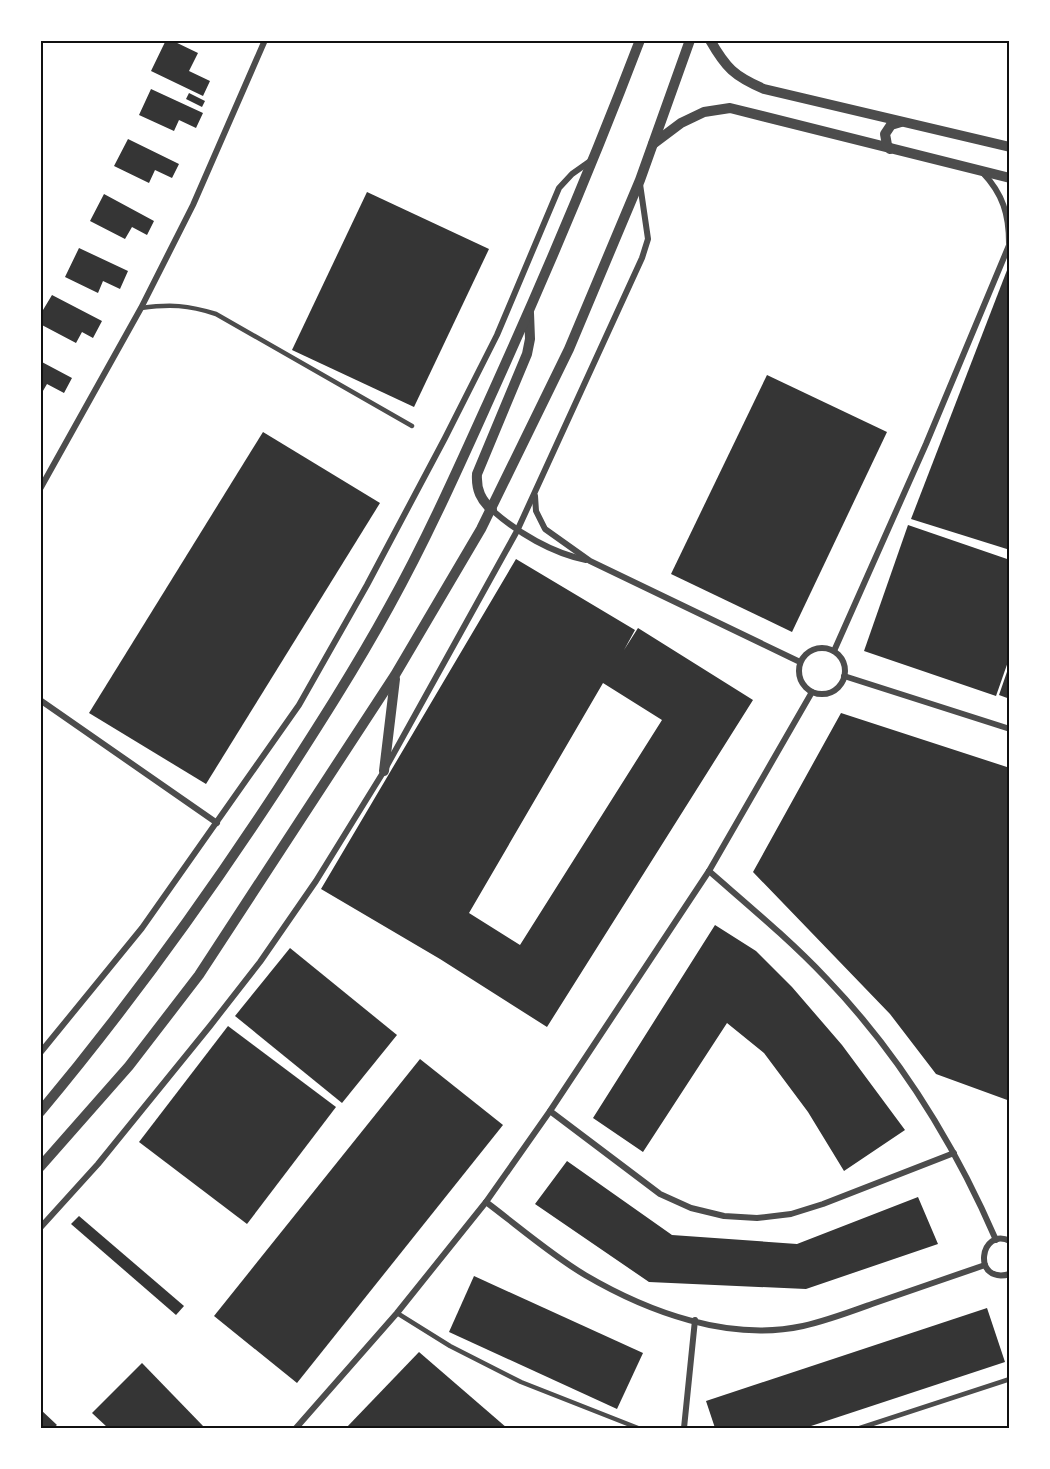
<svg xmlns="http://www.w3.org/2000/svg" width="1050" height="1469" font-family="'Nunito Sans',sans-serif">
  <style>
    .building { fill: #353535; fill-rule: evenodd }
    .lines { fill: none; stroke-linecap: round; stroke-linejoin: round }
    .service { stroke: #4c4c4c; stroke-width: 4.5 }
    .minor { stroke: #4c4c4c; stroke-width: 6 }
    .tertiary { stroke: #4c4c4c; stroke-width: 10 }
    .neatline { fill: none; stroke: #111; stroke-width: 2 }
  </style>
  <rect width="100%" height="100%" fill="#fff"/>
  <g class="building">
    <polygon points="166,40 171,40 198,53 189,71 210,81 203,96 151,71"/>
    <polygon points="151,89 203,113 196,128 179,120 174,131 139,115"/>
    <polygon points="189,93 205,101 202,107 186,99"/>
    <polygon points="128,139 179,164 172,178 155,170 149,183 114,166"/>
    <polygon points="367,192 489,249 414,407 292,350"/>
    <polygon points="104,194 154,221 147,235 132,227 125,239 90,221"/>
    <polygon points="79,248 128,271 120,289 103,281 98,293 65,277"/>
    <polygon points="1009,265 1010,265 1010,550 911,519"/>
    <polygon points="52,295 102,321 93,338 82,332 76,343 40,324 40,315"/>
    <polygon points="40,361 72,378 64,393 47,384 40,396"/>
    <polygon points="767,375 887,432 792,632 671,574"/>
    <polygon points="263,432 380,503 206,784 89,713"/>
    <polygon points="908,525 1010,560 1010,656 996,696 864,651"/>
    <path d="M 516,559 L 635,630 L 624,650 L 638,628 L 753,700 L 547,1027 L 440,959 L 321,889 ZM 603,683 L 662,720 L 520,945 L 469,913 Z"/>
    <polygon points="1009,666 1010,666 1010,699 999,695"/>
    <polygon points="841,713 1010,768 1010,1101 936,1074 890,1014 753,872"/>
    <polygon points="715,925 756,951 792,987 842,1045 905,1130 844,1171 808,1112 764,1053 727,1023 643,1152 593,1118"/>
    <polygon points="290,948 397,1035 342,1103 235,1016"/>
    <polygon points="228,1026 336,1107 247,1224 139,1142"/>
    <polygon points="420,1059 503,1125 297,1383 214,1316"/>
    <polygon points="567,1161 672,1235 797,1244 918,1197 938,1244 806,1289 649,1282 535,1204"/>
    <polygon points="79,1216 184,1306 176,1315 71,1224"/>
    <polygon points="474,1276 643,1353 617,1409 449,1332"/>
    <polygon points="987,1308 1005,1362 805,1428 715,1428 706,1401"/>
    <polygon points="419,1352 507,1428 346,1428"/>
    <polygon points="142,1363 205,1428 108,1428 92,1413"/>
    <polygon points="40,1409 57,1425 53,1428 40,1428"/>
  </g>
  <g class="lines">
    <g class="service">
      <path d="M 141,308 C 170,304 188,305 216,314 L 412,426"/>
      <polyline points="397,1313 450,1346 521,1382 638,1428"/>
      <polyline points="860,1428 1010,1379"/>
    </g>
    <g class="minor">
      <path d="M 983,173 C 1003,194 1009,215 1009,243"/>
      <polyline points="40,489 141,308 193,205 265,40"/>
      <polyline points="535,496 536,511 545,529 590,561 800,662"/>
      <path d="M 492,510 C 518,533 552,553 586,560"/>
      <circle cx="822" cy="671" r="23"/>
      <polyline points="834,651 926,444 1010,243"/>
      <polyline points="844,676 1010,729"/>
      <polyline points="40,700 217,823"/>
      <path d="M 709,871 C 749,906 790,940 826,978 C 899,1054 954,1143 996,1240"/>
      <polyline points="40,1053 142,928 299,705 367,585 445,438 497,335 559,188 572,174 589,162"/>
      <polyline points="550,1111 660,1194 691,1208 724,1216 757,1218 791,1214 823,1204 954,1153"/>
      <path d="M 486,1202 C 518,1226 550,1254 585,1275 C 648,1312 729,1342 803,1326 C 826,1321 850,1312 872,1304 C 910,1291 947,1278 985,1265"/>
      <polyline points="40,1228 98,1164 210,1026 260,962 316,881 384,771 517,531 642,258 648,239 640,184"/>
      <path d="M 1010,1241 C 980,1226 971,1285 1010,1274"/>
      <polyline points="296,1428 397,1313 486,1202 550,1111 709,871 812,692"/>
      <polyline points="684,1428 695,1320"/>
    </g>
    <g class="tertiary">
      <path d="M 710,40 C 726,68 734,76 764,89 L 1010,147"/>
      <polyline points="653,144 681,123 704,112 730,108 1010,178"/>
      <polyline points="890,149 887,145 885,134 891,125 901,122"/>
      <path d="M 492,510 C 481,500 476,490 477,474 L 527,354 L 530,339 L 529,313"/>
      <polyline points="384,771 395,679"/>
      <path d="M 40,1112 C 127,1008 205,900 279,787 C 317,728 355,669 389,607 C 428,537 461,462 494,389 C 546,274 595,158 640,40"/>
      <polyline points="40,1167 129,1066 199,975 395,675 481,529 569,349 640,180 690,40"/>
    </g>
  </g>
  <rect width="1050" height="1469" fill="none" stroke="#ffffff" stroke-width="84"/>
  <rect x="42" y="42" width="966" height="1385" class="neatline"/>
</svg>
